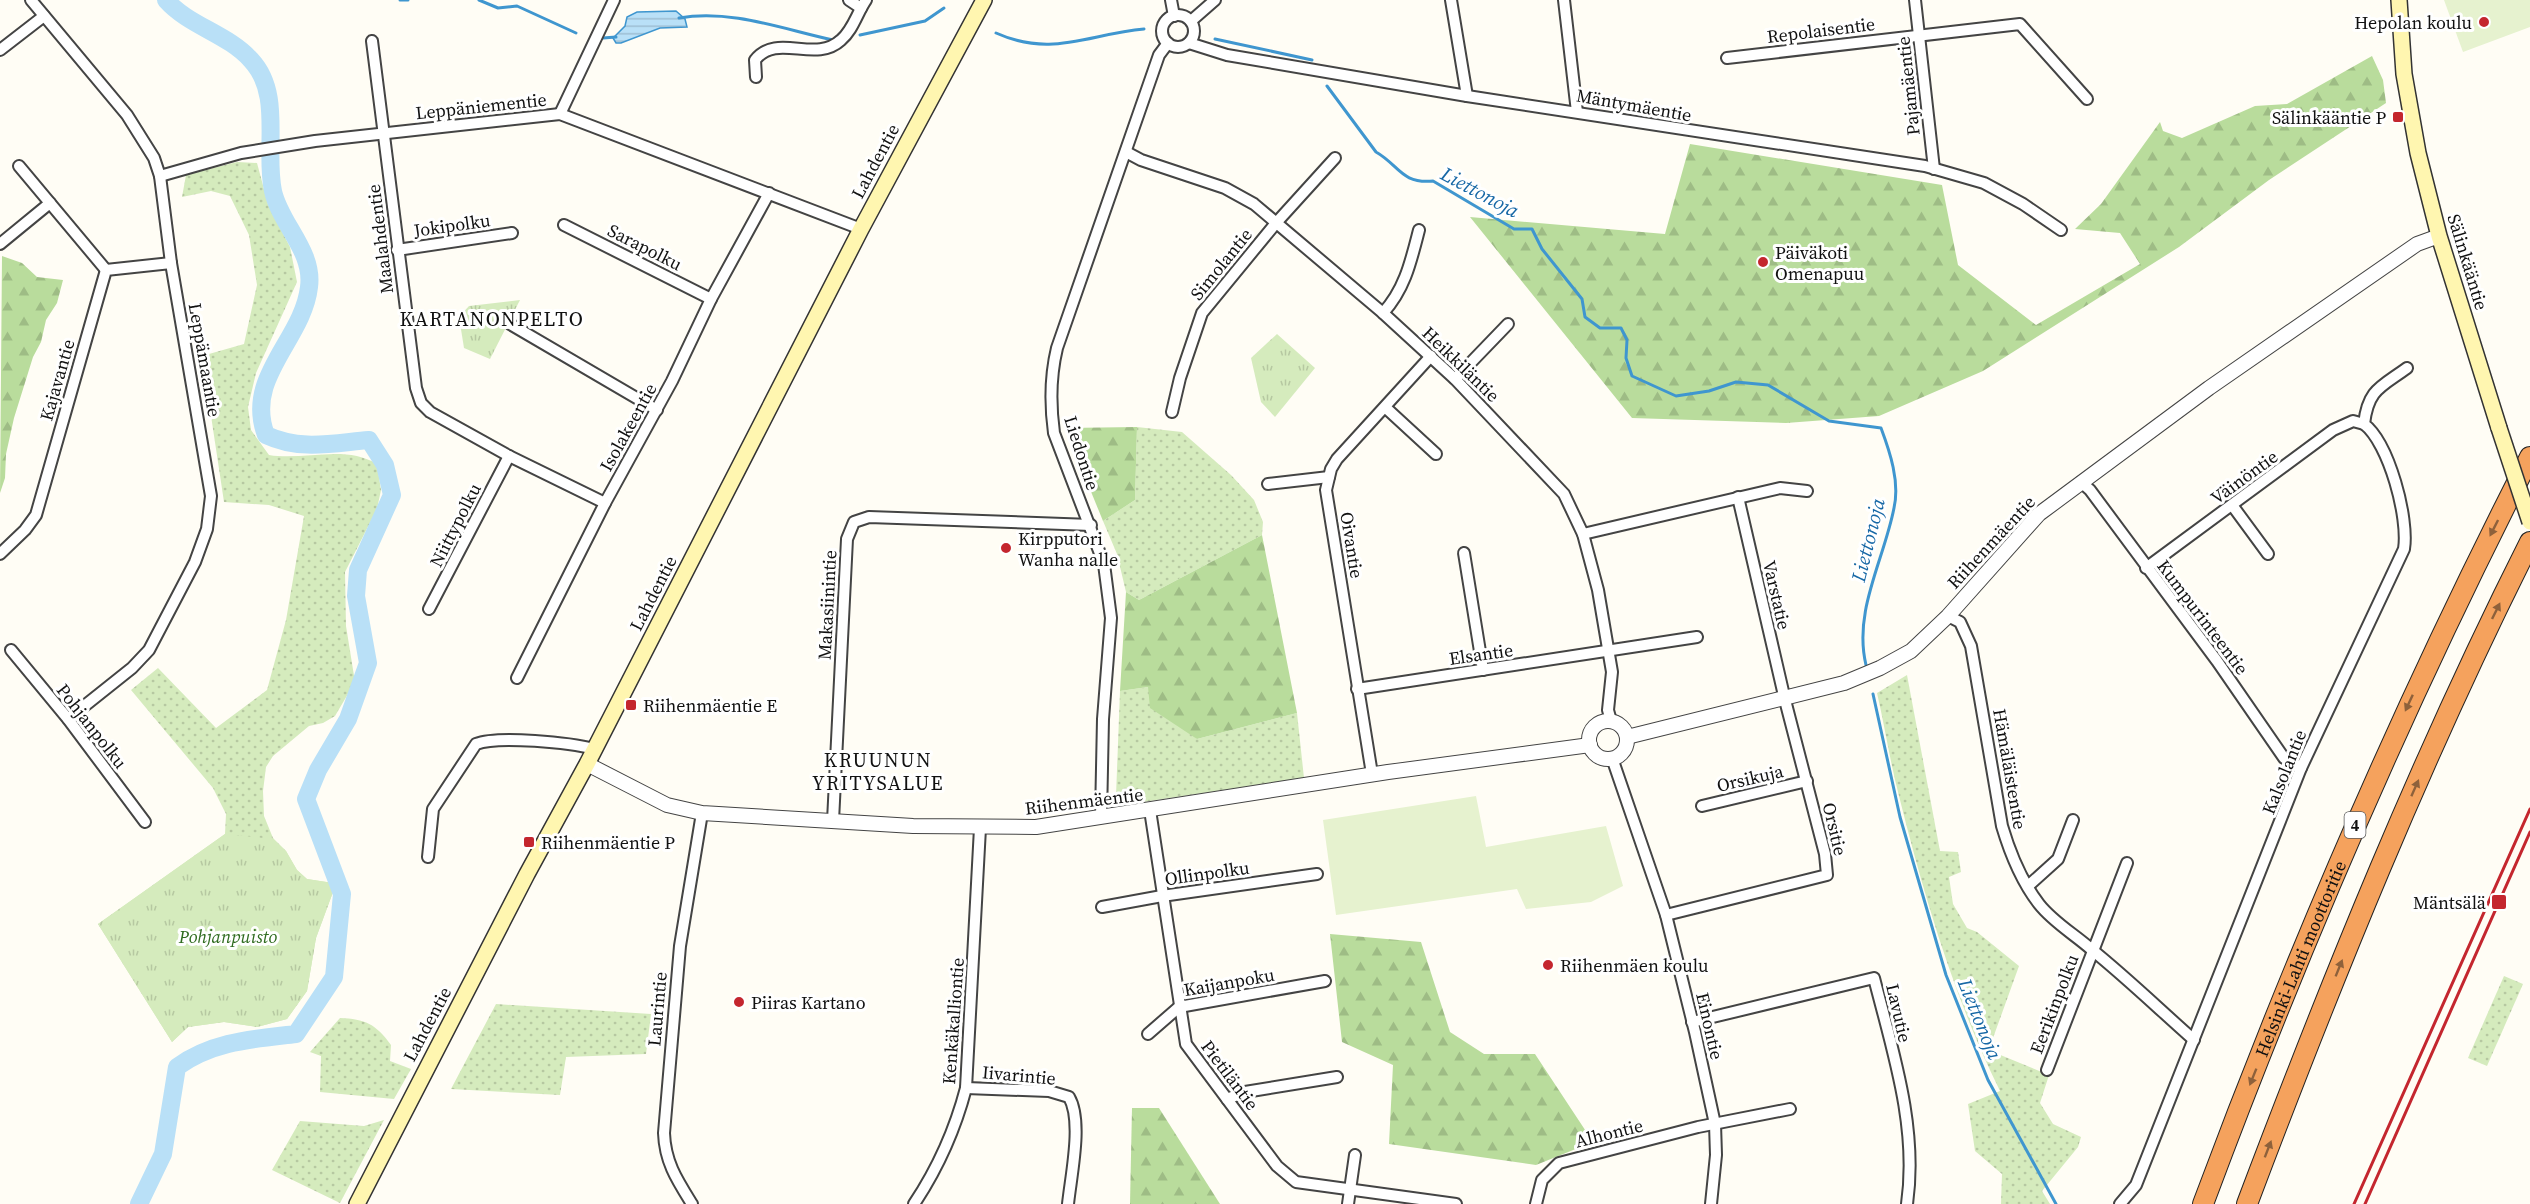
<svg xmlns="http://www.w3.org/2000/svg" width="2530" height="1204" font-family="'Source Serif 4',serif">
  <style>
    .grass { fill: url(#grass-dots) }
    .forest { fill: url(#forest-firs) }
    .park { fill: url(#park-tufts) }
    .pitch { fill: #e6f2cf }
    .water { fill: url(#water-rules); stroke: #3f96cf; stroke-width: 1.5 }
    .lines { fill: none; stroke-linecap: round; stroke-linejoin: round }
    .stream { stroke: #3f96cf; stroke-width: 3 }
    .river { stroke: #b9e0f7; stroke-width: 18 }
    .minor-casing { stroke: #444; stroke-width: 14 }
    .tertiary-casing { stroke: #444; stroke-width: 16 }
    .secondary-casing { stroke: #333; stroke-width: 18 }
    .motorway-casing { stroke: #222; stroke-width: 22 }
    .minor { stroke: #fff; stroke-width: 10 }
    .tertiary { stroke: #fff; stroke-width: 14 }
    .secondary { stroke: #fff6b0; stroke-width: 15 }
    .motorway { stroke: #f5a25d; stroke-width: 20 }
    .rail { stroke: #c4262e; stroke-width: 3 }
    .secondary-bridge-casing { stroke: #333; stroke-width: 18; stroke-linecap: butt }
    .secondary-bridge { stroke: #fff6b0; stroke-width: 15 }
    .oneway { fill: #8e613b }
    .poi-dot { fill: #c4262e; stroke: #fff; stroke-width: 2 }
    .labels { text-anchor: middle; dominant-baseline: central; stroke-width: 6; stroke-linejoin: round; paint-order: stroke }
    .shield { fill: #fff; stroke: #585858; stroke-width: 1.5 }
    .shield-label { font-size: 16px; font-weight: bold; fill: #111 }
    .poi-label { font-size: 18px; fill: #111; stroke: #fff; text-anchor: start }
    .street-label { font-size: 18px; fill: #111; stroke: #fff }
    .park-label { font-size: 18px; font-style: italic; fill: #2f6b1f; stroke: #fff }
    .water-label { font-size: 20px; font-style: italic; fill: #1768a6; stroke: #fff }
    .neighbourhood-label { font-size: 20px; letter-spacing: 1.5px; fill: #111; stroke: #fff }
  </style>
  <defs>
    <pattern id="grass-dots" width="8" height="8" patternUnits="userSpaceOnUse" patternTransform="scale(1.5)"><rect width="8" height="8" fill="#d5ebbd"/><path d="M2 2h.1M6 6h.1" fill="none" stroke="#b6c8a1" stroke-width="1.8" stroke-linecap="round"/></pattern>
    <pattern id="forest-firs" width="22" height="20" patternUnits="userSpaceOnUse" patternTransform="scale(1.5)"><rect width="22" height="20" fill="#b9dc9c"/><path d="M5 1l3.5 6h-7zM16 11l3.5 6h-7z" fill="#9ebc85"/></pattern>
    <pattern id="park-tufts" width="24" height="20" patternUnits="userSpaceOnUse" patternTransform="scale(1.5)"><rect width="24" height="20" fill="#d5ebbd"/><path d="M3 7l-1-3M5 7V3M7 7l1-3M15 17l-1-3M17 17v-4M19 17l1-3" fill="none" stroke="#b6c8a1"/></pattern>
    <pattern id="water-rules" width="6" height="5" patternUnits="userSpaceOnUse" patternTransform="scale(1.5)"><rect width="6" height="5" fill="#b9e0f7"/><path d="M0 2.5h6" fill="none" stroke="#9ebfd3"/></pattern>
  </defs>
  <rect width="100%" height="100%" fill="#fffdf5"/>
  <g class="grass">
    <path d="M 237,162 L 257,163 L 268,204 L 290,247 L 297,282 L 256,373 L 248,407 L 251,430 L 269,455 C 304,461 345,444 377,464 L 381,490 L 377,509 L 345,572 L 346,626 L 355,682 L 335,716 L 323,723 L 309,726 L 273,756 L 266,767 L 263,791 L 264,816 L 273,838 L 286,851 L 297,870 L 307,879 L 333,883 L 333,892 L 316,938 L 307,991 L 287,1019 L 257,1027 L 224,1022 L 188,1027 L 172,1042 L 98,924 L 225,834 L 226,814 L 213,788 L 131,690 L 158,668 L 216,728 L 267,690 L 286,620 L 304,516 L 269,505 L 224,502 L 202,356 L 244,344 L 257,285 L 249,235 L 230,196 L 211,191 L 182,197 L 186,175 Z"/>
    <polygon points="1137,427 1182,432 1231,475 1254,500 1263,522 1262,535 1139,600 1126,592 1117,554 1103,521 1135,500"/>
    <path d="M 1907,675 L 1940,851 L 1958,852 L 1961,872 L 1949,877 L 1953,904 L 1967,928 L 1977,932 L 2019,966 L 1993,1038 L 1998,1054 L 2049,1075 L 2040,1103 L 2053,1124 L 2081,1137 L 2078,1147 L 2042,1191 L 2050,1204 L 2001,1204 L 2002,1174 L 1975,1151 L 1968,1104 L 2000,1091 C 1954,998 1924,896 1899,796 C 1890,762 1885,727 1877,693 Z"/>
    <polygon points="1148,687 1197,739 1297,713 1304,778 1129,804 1116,796 1120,691"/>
    <polygon points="2504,976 2523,984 2487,1066 2468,1058"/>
    <polygon points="496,1004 651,1014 646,1054 566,1057 560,1095 451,1089"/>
    <path d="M 340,1018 C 365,1019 376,1024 391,1045 L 390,1061 L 411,1069 L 394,1099 L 320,1092 L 321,1056 L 310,1052 Z"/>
    <polygon points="384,1120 340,1203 272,1170 300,1121 364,1126"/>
  </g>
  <g class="forest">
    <polygon points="2372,56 2383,80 2386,103 2269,180 2179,247 1983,371 1879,416 1786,423 1632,418 1470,217 1665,234 1690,144 1942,185 1958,265 2036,325 2140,264 2120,233 2075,229 2101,204 2160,122 2163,131 2182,138 2255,106 2287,104"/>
    <polygon points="2,256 22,263 37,277 63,280 57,303 46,320 41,342 33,357 14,418 6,454 5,478 0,493"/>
    <polygon points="1137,427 1135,500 1103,521 1065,428"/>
    <polygon points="1262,535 1297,713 1197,739 1150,708 1148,687 1120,691 1126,592 1139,600"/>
    <polygon points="1330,934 1421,942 1450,1032 1484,1054 1535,1054 1593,1142 1536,1165 1389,1144 1393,1065 1342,1042"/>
    <polygon points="1132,1108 1159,1108 1220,1204 1130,1204"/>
  </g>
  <g class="park">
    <polygon points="520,300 490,359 464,348 459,317 469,306"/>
    <polygon points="1277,334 1315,368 1275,417 1261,402 1251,358"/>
    <polygon points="225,834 273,839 286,851 297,870 307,879 333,883 333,892 316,938 307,991 287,1019 257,1027 224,1022 188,1027 172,1042 98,924"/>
  </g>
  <g class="pitch">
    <polygon points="2444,0 2530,0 2530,27 2463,52"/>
    <polygon points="1476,796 1486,847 1606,826 1623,886 1591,902 1526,909 1517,889 1336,915 1323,820"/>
  </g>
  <polygon class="water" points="676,11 685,19 687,27 660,28 621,43 616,43 613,38 625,26 627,17 637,12"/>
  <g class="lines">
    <g class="stream">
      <polyline points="400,0 408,0"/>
      <polyline points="479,0 498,8 517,6 576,33"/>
      <path d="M 679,18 C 731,9 782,29 833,40"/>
      <path d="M 996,33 C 1052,58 1088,34 1144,29"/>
      <polyline points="860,35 925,21 944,8"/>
      <polyline points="603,38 616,37"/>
      <polyline points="1215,39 1312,60"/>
      <path d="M 1327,86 L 1376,152 C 1399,165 1401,184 1433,181 L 1514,229 L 1532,229 L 1542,249 L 1582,299 L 1585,317 L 1600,328 L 1621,328 L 1627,340 L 1626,358 L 1632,376 L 1676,396 L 1709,391 L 1736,382 L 1768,385 L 1829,421 L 1881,428 C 1890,452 1900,482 1894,508 C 1884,560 1853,611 1866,665"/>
      <polyline points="1873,694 1900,817 1946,975 1988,1080 2056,1204"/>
    </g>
    <path class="river" d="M 139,1204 L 163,1154 L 177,1067 C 213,1041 254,1039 296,1034 L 334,977 L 342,894 L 306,799 L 318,770 L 348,719 L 368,663 L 356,596 L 358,570 L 392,495 L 385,465 L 369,440 C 333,443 300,451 266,435 C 244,377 303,340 309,287 C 314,251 280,224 273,191 C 264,148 283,94 251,60 C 228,34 189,26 166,0"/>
    <g class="minor-casing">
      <g id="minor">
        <polyline points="31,0 127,115 154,158 160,176 171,263 211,496 207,529 195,562 149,650 132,668 68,719"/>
        <polyline points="849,0 861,8"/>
        <polyline points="1171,0 1174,16"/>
        <polyline points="1451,0 1467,96"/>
        <polyline points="1564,0 1577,112"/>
        <polyline points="1915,0 1934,169"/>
        <circle cx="1178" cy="31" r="16"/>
        <polyline points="1191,21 1215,0"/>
        <polyline points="372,41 416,388 421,403 430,412 509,456 605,503"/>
        <polyline points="1189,43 1227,55 1467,96 1925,166 1984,183 2023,204 2061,230"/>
        <polyline points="0,50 44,16"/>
        <polyline points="1727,58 2020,24 2087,99"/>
        <path d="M 756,77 L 755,60 C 777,32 815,64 841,40 C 853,30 857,13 866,0"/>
        <polyline points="560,114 614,0"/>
        <polyline points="1126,152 1141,160 1225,188 1254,204 1383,313 1455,379 1564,494 1583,534 1598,590 1612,672 1608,710 1611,721"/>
        <polyline points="19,166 106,270"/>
        <polyline points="160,176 241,153 315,141 560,114 861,229"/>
        <polyline points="564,225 711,299"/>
        <polyline points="0,244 50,203"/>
        <polyline points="397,250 512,233"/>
        <path d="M 1383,313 C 1405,289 1411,261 1419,230"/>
        <polyline points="510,324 657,410"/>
        <polyline points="1455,379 1508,324"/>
        <polyline points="1386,408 1436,454"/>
        <polyline points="1172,412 1180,378 1202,313 1276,223 1335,158"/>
        <polyline points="2081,482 2090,490 2217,661 2284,758 2301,768"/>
        <polyline points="1268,484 1329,477"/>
        <polyline points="2232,505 2268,554"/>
        <polyline points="1583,534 1780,488 1807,491"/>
        <polyline points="1464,553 1483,670"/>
        <polyline points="0,554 25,530 36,515 106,270 171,263"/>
        <polyline points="2146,568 2333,430 2353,421 2364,424"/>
        <polyline points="429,609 509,456"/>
        <path d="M 1948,616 L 1960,622 L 1971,646 L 2002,826 C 2010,853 2022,882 2039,904 C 2053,922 2074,934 2091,949 C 2127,978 2160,1010 2194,1040"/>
        <polyline points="11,650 68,719 145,822"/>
        <polyline points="517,678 605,503 672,381 711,299 769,193"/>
        <polyline points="1357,689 1697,637"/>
        <polyline points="1612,758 1666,915 1695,1032 1715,1124 1716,1155 1711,1204"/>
        <polyline points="1372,774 1326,490 1331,469 1337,459 1431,356"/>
        <polyline points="1702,806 1807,781"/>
        <polyline points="1150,810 1186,1044 1277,1166 1296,1182 1456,1204"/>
        <path d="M 1101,817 L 1103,719 L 1111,618 L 1104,564 L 1054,433 C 1050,404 1050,377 1057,348 L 1159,55 L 1168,43"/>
        <polyline points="833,821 847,539 854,522 869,517 1091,525"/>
        <path d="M 428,857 L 433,809 L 476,744 C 498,735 571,743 595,749"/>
        <polyline points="2028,886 2058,859 2073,820"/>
        <polyline points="1102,907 1162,896 1317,874"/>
        <polyline points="1666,915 1827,875 1825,854 1785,700 1738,497"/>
        <path d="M 1692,1022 L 1874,978 C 1893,1052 1918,1128 1907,1204"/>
        <polyline points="1148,1034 1179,1007 1325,981"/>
        <polyline points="2047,1070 2127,863"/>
        <path d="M 966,1088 L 1049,1091 L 1069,1097 C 1083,1121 1071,1175 1068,1204"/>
        <polyline points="1227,1099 1245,1092 1337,1077"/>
        <path d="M 692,1204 C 677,1180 665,1162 664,1133 L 680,946 L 702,813"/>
        <path d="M 914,1204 C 938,1168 955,1130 966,1088 L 980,828"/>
        <polyline points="1348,1204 1355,1155"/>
        <polyline points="1536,1204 1542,1180 1559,1163 1698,1127 1790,1109"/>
        <path d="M 2120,1204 L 2136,1185 L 2301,768 L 2404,549 C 2409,518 2389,443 2364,424 C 2368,389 2381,387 2407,368"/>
      </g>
    </g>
    <g class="tertiary-casing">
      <g id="tertiary">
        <circle cx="1608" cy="740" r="19"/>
        <polyline points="1627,737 1844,683 1880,668 1911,651 1948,616 2039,514 2209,388 2417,244 2439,236"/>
        <polyline points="587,764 667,805 702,813 913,826 1036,827 1388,772 1590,745"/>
      </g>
    </g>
    <g class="secondary-casing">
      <g id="secondary">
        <polyline points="2399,0 2404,74 2418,153 2439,236 2499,428"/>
        <polyline points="357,1204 527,874 587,764 861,229 984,0"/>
      </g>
    </g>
    <g class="motorway-casing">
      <g id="motorway">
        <path id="s1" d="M 2203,1204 C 2298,949 2406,699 2530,457"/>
        <path d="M 2247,1204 C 2332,979 2422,756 2530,542"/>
      </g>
    </g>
    <use href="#minor" class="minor"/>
    <use href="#tertiary" class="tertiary"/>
    <use href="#secondary" class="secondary"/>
    <use href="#motorway" class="motorway"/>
    <g class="rail">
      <polyline points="2354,1204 2530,809"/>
      <polyline points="2365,1204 2530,832"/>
    </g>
    <g class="secondary-bridge-casing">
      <polyline id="secondary-bridge" points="2499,428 2530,522"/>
    </g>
    <use href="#secondary-bridge" class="secondary-bridge"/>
  </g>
  <defs><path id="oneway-solid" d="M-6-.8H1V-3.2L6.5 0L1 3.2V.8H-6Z" transform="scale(1.5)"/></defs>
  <g class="oneway">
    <use href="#oneway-solid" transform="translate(2494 528) rotate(117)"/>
    <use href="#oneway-solid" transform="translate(2496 611) rotate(-64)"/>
    <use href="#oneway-solid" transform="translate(2409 703) rotate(115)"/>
    <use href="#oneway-solid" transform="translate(2415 788) rotate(-66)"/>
    <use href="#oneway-solid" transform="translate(2339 968) rotate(-68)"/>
    <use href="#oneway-solid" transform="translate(2253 1077) rotate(112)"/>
    <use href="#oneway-solid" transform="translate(2268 1149) rotate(-69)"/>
  </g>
  <g class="poi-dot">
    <circle cx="2484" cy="22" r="6"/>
    <rect x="2392" y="111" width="12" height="12" rx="3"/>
    <circle cx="1763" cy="262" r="6"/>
    <circle cx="1006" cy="548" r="6"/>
    <rect x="625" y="699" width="12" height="12" rx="3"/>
    <rect x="523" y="836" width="12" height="12" rx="3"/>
    <rect x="2491" y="894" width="16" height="16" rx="3"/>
    <circle cx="1548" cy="965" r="6"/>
    <circle cx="739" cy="1002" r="6"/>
  </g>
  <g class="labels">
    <rect class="shield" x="2344.5" y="812" width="21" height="26" rx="4.5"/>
    <g class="shield-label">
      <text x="2355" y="825">4</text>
    </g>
    <g class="poi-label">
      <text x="2472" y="22" text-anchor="end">Hepolan koulu</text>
      <text x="2386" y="117" text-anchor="end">Sälinkääntie P</text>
      <text x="1775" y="252">Päiväkoti<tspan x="1775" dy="21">Omenapuu</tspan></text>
      <text x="1018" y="538">Kirpputori<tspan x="1018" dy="21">Wanha nalle</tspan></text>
      <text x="643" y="705">Riihenmäentie E</text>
      <text x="541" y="842">Riihenmäentie P</text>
      <text x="2486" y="902" text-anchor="end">Mäntsälä</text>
      <text x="1560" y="965">Riihenmäen koulu</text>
      <text x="751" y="1002">Piiras Kartano</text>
    </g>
    <g class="street-label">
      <text transform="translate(1821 30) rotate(-7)">Repolaisentie</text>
      <text transform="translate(1908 86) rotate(-96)">Pajamäentie</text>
      <text transform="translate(1634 105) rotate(10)">Mäntymäentie</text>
      <text transform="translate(481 106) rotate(-6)">Leppäniementie</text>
      <text transform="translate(875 161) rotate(-62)">Lahdentie</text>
      <text transform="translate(452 225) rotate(-8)">Jokipolku</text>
      <text transform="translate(380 239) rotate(-97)">Maalahdentie</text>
      <text transform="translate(645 247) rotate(27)">Sarapolku</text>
      <text transform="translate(2468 262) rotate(73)">Sälinkääntie</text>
      <text transform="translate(1221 264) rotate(-51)">Simolantie</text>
      <text transform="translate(205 360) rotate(80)">Leppämaantie</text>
      <text transform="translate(1461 364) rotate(44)">Heikkiläntie</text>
      <text transform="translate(57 380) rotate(-74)">Kajavantie</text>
      <text transform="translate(628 427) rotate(-61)">Isolakeentie</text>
      <text transform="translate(1082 453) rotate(72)">Liedontie</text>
      <text transform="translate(2244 477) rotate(-36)">Väinöntie</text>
      <text transform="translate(455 525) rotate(-63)">Niittypolku</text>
      <text transform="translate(1991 542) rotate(-47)">Riihenmäentie</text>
      <text transform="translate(1352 545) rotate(81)">Oivantie</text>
      <text transform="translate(653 593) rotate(-63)">Lahdentie</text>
      <text transform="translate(1777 595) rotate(77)">Varstatie</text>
      <text transform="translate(827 605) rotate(-87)">Makasiinintie</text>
      <text transform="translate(2203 617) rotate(53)">Kumpurinteentie</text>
      <text transform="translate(1481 654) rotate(-8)">Elsantie</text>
      <text transform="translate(92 726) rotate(52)">Pohjanpolku</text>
      <text transform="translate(2010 769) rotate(80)">Hämäläistentie</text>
      <text transform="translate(2284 772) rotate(-68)">Kalsolantie</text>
      <text transform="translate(1750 778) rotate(-13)">Orsikuja</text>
      <text transform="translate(1084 801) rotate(-7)">Riihenmäentie</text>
      <text transform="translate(1835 829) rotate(77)">Orsitie</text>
      <text transform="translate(1207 873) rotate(-8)">Ollinpolku</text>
      <text stroke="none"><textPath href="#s1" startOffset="264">Helsinki-Lahti moottoritie</textPath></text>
      <text transform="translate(1229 982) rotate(-10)">Kaijanpoku</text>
      <text transform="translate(2054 1004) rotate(-69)">Eerikinpolku</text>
      <text transform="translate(657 1009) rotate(-85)">Laurintie</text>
      <text transform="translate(1899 1013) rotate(77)">Lavutie</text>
      <text transform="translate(953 1021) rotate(-86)">Kenkäkalliontie</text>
      <text transform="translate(427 1024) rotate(-62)">Lahdentie</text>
      <text transform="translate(1710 1026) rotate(77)">Einontie</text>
      <text transform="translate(1019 1075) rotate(5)">Iivarintie</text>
      <text transform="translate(1230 1075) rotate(53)">Pietiläntie</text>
      <text transform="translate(1609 1133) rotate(-14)">Alhontie</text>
    </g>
    <g class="park-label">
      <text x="228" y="936">Pohjanpuisto</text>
    </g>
    <g class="water-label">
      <text transform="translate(1480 192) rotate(28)">Liettonoja</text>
      <text transform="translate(1868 540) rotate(-76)">Liettonoja</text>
      <text transform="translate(1980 1019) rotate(68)">Liettonoja</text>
    </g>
    <g class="neighbourhood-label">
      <text x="492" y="319">KARTANONPELTO</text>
      <text x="878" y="760">KRUUNUN<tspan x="878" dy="23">YRITYSALUE</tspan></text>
    </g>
  </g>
</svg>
